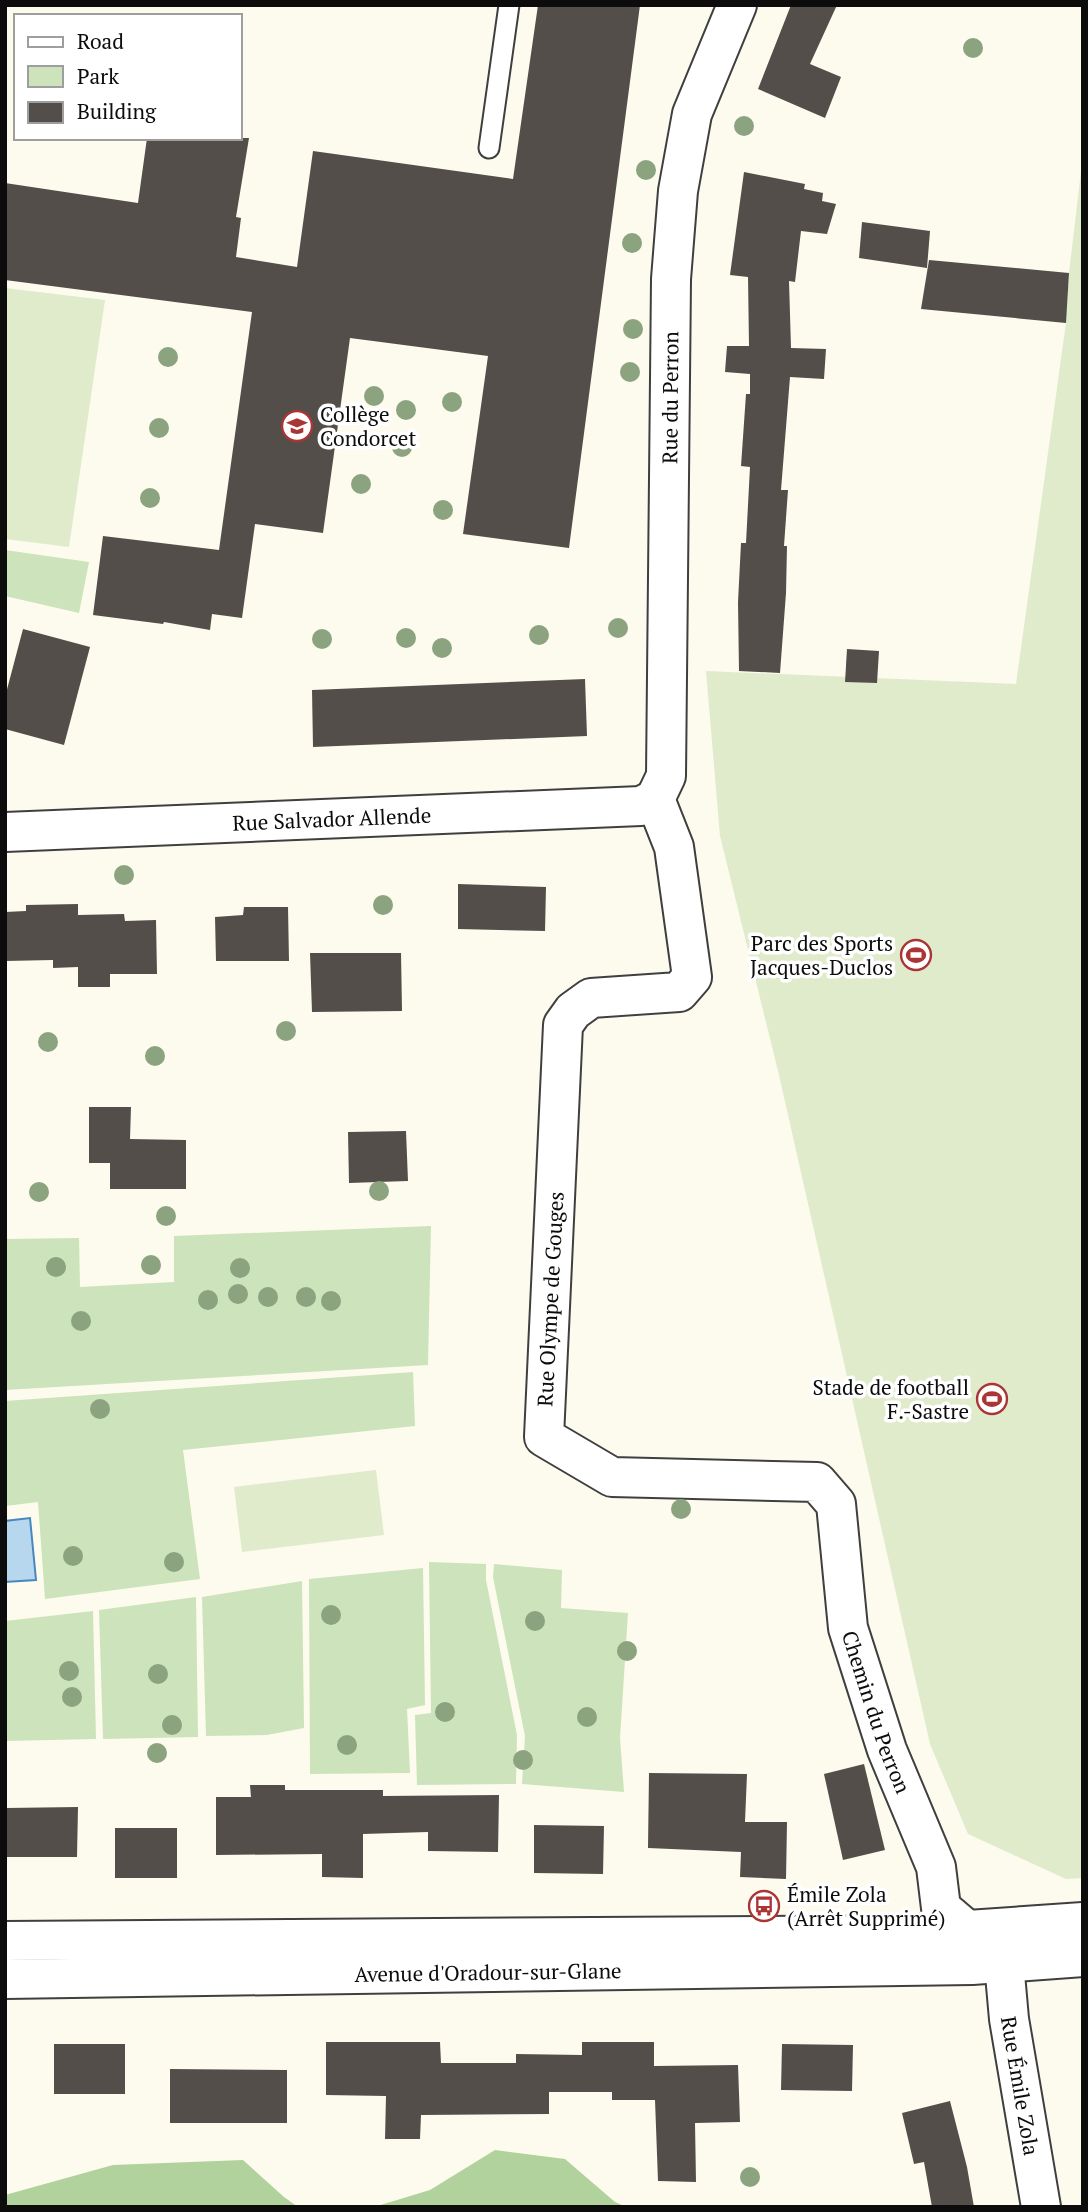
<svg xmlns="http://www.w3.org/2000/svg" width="1088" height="2212" font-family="'PT Serif',serif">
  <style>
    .green { fill: #cde3bb }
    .forest { fill: #b1d29c }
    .pitch { fill: #dfebcb }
    .water { fill: #b7d7ee; stroke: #4787bd; stroke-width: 2 }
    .building { fill: #534e4a }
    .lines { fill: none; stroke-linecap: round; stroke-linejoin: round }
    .service-casing { stroke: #3f3f3f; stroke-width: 23 }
    .minor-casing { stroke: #3f3f3f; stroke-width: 42 }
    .service { stroke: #fff; stroke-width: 19 }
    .minor { stroke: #fff; stroke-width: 38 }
    .tree { fill: #8ba37e }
    .labels { text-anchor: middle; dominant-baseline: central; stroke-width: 7; stroke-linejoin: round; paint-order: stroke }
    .street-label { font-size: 21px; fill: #0c0c0c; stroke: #fff }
    .poi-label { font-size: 21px; fill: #0c0c0c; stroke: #fff; text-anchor: start }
  </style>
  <rect width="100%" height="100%" fill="#fdfbed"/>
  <g class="green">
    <polygon points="5,550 89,562 79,613 5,596"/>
    <polygon points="431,1226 428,1365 5,1390 5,1239 79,1238 80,1287 174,1282 174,1236"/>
    <polygon points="413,1372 415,1426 183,1450 200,1579 45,1599 38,1502 5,1506 5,1401"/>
    <polygon points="429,1562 486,1564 486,1580 517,1735 516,1784 417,1785 415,1715 431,1713"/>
    <polygon points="494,1564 562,1570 561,1608 628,1613 620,1738 624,1792 522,1784 525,1736 493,1577"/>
    <polygon points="423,1568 425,1705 407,1709 410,1773 310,1774 309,1579"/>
    <polygon points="302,1581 304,1728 267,1735 206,1736 202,1597"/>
    <polygon points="196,1597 198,1737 103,1739 99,1610"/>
    <polygon points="93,1611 96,1739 5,1741 5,1621"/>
  </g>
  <g class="forest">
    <polygon points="495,2150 565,2159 615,2202 626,2207 374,2207 430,2190"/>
    <polygon points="243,2160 284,2197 298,2207 5,2207 5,2195 113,2165"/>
  </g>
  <g class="pitch">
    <polygon points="1083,155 1083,1878 1066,1879 968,1834 930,1744 779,1075 720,836 706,671 1016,684 1066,323 1069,273"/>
    <polygon points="5,288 105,300 69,547 5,539"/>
    <polygon points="376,1470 384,1535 242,1552 234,1487"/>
  </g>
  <polygon class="water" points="30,1518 36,1580 5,1582 5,1521"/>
  <g class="building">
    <polygon points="538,5 640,5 569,548 463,534 488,356 350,338 323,533 255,524 242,618 212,614 210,630 164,622 163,624 93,615 103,536 219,550 252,312 5,280 5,183 138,203 147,138 249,138 236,217 241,218 236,257 297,267 313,151 513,179"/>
    <polygon points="791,5 837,5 810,64 841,77 825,118 758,89"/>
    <polygon points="744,172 805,184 804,189 823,193 822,201 836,204 827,234 801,231 795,282 789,281 791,348 826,349 824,379 790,377 781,490 788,490 784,546 787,546 786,593 780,673 739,671 738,602 741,543 746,543 750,467 741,466 746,394 750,394 750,374 725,372 727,346 749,346 748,277 730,275"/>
    <polygon points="862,222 930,231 927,268 859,258"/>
    <polygon points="929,260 1069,273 1066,323 921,309"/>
    <polygon points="23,629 90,647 64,745 5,729 5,697"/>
    <polygon points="847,649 879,651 877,683 845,682"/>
    <polygon points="585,679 587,736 313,747 312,690"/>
    <polygon points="458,884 546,887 545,931 458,929"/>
    <polygon points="78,904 78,915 124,914 125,921 156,920 157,974 110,974 110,987 78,987 78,967 53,968 53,960 5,961 5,912 26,911 26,905"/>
    <polygon points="244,907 288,907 289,961 216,961 215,917 243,915"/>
    <polygon points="310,953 401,953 402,1011 312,1012"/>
    <polygon points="89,1107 131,1107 130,1139 186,1140 186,1189 110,1189 110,1163 89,1163"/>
    <polygon points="406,1131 408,1181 349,1183 348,1132"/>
    <polygon points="864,1764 885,1850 843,1860 824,1774"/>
    <polygon points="649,1773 747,1774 745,1822 787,1822 786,1879 740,1877 741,1852 648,1848"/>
    <polygon points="250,1785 285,1785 285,1790 383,1790 383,1796 499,1795 498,1852 428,1851 428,1832 363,1834 363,1878 322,1877 322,1854 216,1855 216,1797 251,1797"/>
    <polygon points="78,1807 77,1857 7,1857 6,1808"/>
    <polygon points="534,1825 604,1826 603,1874 534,1873"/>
    <rect x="115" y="1828" width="62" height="50"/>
    <polygon points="326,2042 440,2042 441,2063 516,2063 516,2054 582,2055 582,2042 654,2042 654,2066 738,2065 740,2122 695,2123 696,2182 658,2181 655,2100 612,2100 612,2092 549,2092 549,2114 421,2115 420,2139 385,2139 386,2096 326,2095"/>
    <rect x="54" y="2044" width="71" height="50"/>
    <polygon points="782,2044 853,2045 852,2091 781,2090"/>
    <polygon points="170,2069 287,2070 287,2123 170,2123"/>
    <polygon points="950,2101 967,2167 974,2207 932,2207 924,2162 914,2164 902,2113"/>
  </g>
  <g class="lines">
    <g class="service-casing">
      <polyline id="service" points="489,148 509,5"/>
    </g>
    <g class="minor-casing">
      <g id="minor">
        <path id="s1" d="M 655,799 L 674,847 L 692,977 L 679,992 L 591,998 L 573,1011 L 563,1025 L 544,1437 L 612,1477 L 817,1482 L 836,1504 L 848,1628 L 887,1750 L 936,1867 L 941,1908 L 968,1931"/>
        <path id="s2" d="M 655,799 L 666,776 L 671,279 L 678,191 L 692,114 L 737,5"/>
        <path id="s3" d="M 5,832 L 641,806 L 655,799"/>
        <polyline points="5,1941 895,1935 1083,1922"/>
        <path id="s4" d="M 1004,1963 L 1009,2019 L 1041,2207"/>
        <path id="s5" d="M 5,1979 L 972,1965 L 1083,1957"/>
      </g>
    </g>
    <use href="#service" class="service"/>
    <use href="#minor" class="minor"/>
  </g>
  <g class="tree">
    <circle cx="973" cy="48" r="10"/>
    <circle cx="744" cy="126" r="10"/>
    <circle cx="646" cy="170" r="10"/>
    <circle cx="632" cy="243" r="10"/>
    <circle cx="633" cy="329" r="10"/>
    <circle cx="168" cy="357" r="10"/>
    <circle cx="630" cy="372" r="10"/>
    <circle cx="374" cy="396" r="10"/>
    <circle cx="452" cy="402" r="10"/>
    <circle cx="406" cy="410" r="10"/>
    <circle cx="159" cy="428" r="10"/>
    <circle cx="402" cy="447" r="10"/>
    <circle cx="361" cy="484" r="10"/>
    <circle cx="150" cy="498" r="10"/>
    <circle cx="443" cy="510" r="10"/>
    <circle cx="618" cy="628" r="10"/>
    <circle cx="539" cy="635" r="10"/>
    <circle cx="406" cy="638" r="10"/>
    <circle cx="322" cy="639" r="10"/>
    <circle cx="442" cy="648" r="10"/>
    <circle cx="124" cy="875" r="10"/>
    <circle cx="383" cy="905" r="10"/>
    <circle cx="286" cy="1031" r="10"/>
    <circle cx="48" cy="1042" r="10"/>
    <circle cx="155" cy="1056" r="10"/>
    <circle cx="379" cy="1191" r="10"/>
    <circle cx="39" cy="1192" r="10"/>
    <circle cx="166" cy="1216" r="10"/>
    <circle cx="151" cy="1265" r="10"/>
    <circle cx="56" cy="1267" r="10"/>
    <circle cx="240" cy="1268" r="10"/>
    <circle cx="238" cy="1294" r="10"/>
    <circle cx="268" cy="1297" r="10"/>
    <circle cx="306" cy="1297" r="10"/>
    <circle cx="208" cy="1300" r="10"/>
    <circle cx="331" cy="1301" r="10"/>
    <circle cx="81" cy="1321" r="10"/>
    <circle cx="100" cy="1409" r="10"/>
    <circle cx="681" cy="1509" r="10"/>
    <circle cx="73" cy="1556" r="10"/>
    <circle cx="174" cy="1562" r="10"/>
    <circle cx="331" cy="1615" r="10"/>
    <circle cx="535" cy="1621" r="10"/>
    <circle cx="627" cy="1651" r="10"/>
    <circle cx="69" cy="1671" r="10"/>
    <circle cx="158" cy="1674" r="10"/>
    <circle cx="72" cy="1697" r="10"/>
    <circle cx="445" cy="1712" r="10"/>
    <circle cx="587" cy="1717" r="10"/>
    <circle cx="172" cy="1725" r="10"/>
    <circle cx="347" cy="1745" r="10"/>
    <circle cx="157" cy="1753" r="10"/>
    <circle cx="523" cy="1760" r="10"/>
    <circle cx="750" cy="2177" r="10"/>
  </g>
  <defs>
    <g id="school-ring" transform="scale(1.575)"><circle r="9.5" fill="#fff" stroke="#ab3535" stroke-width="1.5"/><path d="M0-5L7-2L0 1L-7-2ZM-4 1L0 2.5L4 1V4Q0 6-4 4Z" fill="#ab3535"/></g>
    <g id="stadium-ring" transform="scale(1.575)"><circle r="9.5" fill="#fff" stroke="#ab3535" stroke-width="1.5"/><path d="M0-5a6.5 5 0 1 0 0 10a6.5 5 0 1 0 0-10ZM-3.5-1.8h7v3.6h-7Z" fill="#ab3535"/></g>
    <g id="bus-ring" transform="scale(1.575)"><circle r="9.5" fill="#fff" stroke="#ab3535" stroke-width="1.5"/><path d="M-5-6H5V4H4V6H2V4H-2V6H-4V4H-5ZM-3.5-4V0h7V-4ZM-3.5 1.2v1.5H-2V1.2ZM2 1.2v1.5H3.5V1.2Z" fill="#ab3535"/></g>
  </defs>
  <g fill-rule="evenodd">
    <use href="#school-ring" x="297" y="426"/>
    <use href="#stadium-ring" x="916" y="955"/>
    <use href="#stadium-ring" x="992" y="1399"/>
    <use href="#bus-ring" x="764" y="1906"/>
  </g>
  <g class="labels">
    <g class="street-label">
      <text stroke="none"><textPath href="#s2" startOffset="404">Rue du Perron</textPath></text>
      <text stroke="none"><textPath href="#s3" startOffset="327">Rue Salvador Allende</textPath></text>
      <text transform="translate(550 1299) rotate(-87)">Rue Olympe de Gouges</text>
      <text stroke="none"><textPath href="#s1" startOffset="1269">Chemin du Perron</textPath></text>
      <text stroke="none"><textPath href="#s5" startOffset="483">Avenue d'Oradour-sur-Glane</textPath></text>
      <text stroke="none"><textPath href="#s4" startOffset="124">Rue Émile Zola</textPath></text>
    </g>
    <g class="poi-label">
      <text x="320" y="414">Collège<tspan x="320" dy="24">Condorcet</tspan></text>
      <text x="893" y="943" text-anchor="end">Parc des Sports<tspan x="893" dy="24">Jacques-Duclos</tspan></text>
      <text x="969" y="1387" text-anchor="end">Stade de football<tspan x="969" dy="24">F.-Sastre</tspan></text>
      <text x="787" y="1894">Émile Zola<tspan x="787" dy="24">(Arrêt Supprimé)</tspan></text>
    </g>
  </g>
  <rect width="1088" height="2212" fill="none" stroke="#0c0c0c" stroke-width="14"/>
  <rect x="14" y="14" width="228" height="126" fill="#ffffff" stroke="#9e9e9e" stroke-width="2"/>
  <rect x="28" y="37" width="35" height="10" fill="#ffffff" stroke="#9e9e9e" stroke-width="2"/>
  <text x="77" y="49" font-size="21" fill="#0c0c0c">Road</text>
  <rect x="28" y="66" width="35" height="21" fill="#cde3bb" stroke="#9e9e9e" stroke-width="2"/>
  <text x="77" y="84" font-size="21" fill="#0c0c0c">Park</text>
  <rect x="28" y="102" width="35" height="21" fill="#534e4a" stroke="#9e9e9e" stroke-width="2"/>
  <text x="77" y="119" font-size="21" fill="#0c0c0c">Building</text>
</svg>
